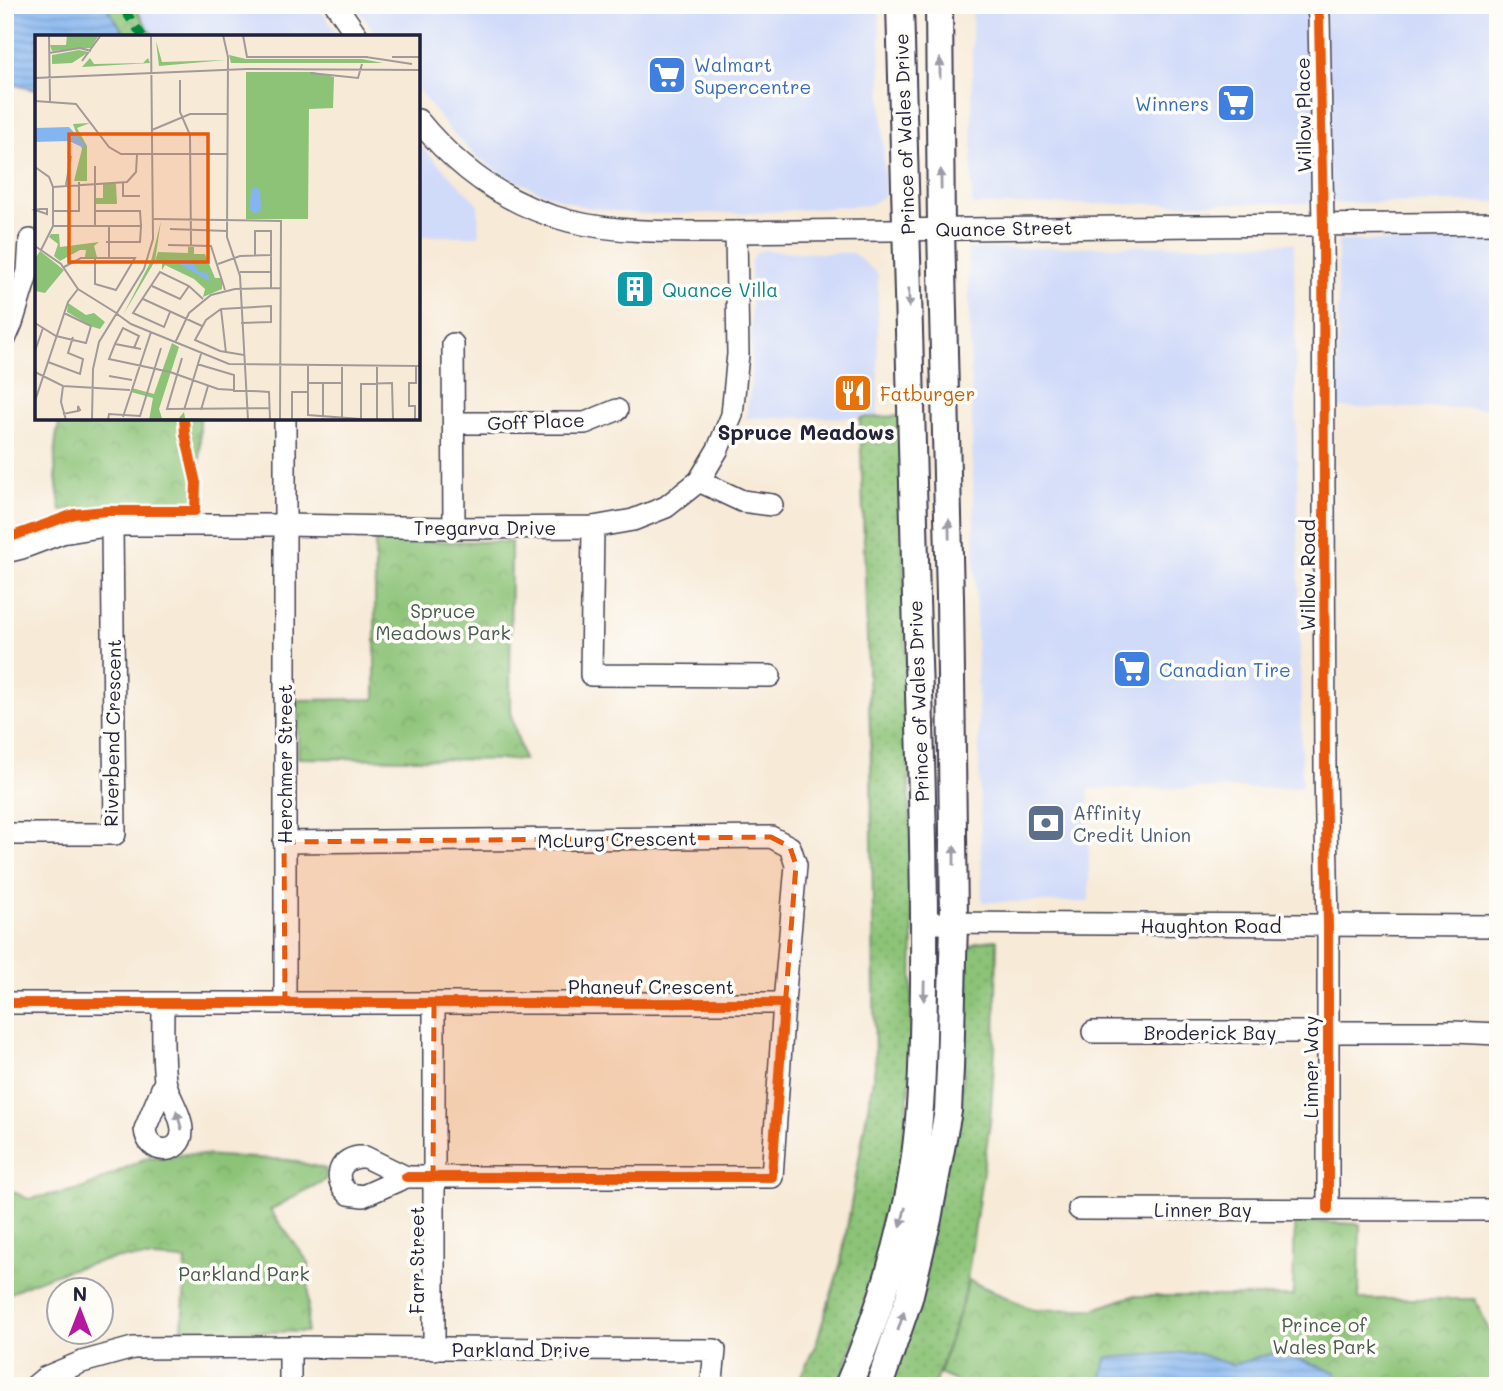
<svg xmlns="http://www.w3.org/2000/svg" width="1503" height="1391" font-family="Mali,sans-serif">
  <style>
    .built { fill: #d0daf9 }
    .grass { fill: url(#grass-dots); stroke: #577259; stroke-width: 2 }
    .park { fill: url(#park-crowns); stroke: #577259; stroke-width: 2 }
    .water { fill: url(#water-rules); stroke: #546c96; stroke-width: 2 }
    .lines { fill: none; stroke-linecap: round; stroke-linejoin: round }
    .minor-casing { stroke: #424052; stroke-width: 24 }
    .major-casing { stroke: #424052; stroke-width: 30 }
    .minor { stroke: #fff; stroke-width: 21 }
    .major { stroke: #fff; stroke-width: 26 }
    .quiet { stroke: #00873e; stroke-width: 9; stroke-dasharray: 18 9; stroke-linecap: butt }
    .cycleway-casing { stroke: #fdfcf7; stroke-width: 15 }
    .cycleway { stroke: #e8590c; stroke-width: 10 }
    .oneway { fill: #9c9ca7 }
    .marked { fill: #e8590c; fill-opacity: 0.2; stroke: #e8590c; stroke-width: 5; stroke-dasharray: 14 9; stroke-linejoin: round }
    .labels { text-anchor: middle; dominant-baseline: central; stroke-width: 7; stroke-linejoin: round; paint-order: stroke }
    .shop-label { font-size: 19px; fill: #366cbe; stroke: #fdfcf7; text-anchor: start }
    .street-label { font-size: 19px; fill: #22223b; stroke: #fdfcf7 }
    .culture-label { font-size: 19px; fill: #0d838f; stroke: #fdfcf7; text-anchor: start }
    .food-label { font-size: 19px; fill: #c56008; stroke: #fdfcf7; text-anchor: start }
    .park-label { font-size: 19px; fill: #475a50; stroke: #fdfcf7 }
    .service-label { font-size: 19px; fill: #4e5e75; stroke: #fdfcf7; text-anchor: start }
    .neighbourhood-label { font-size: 21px; font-weight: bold; fill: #22223b; stroke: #fdfcf7 }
    .inset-road { fill: none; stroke: #a29a99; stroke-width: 2 }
    .view { fill: #e8590c; fill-opacity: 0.15; stroke: #e8590c; stroke-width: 3.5 }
    .inset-edge { fill: none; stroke: #22223b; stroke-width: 3.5 }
  </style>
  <defs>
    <pattern id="grass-dots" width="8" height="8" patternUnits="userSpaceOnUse" patternTransform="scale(1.75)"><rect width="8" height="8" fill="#8cc377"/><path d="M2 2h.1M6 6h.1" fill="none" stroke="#78a768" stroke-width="1.8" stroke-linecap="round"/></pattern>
    <pattern id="park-crowns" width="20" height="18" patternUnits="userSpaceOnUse" patternTransform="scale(1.75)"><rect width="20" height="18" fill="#8cc377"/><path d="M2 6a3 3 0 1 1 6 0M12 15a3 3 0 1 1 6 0" fill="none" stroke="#78a768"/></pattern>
    <pattern id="water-rules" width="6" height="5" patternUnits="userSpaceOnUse" patternTransform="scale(1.75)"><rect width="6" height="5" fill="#85b5f0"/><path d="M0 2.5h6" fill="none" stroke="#6c93c4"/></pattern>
  </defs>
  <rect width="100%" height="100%" fill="#fdfcf7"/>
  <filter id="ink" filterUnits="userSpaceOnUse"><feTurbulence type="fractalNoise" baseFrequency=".0143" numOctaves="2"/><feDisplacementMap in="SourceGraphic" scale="14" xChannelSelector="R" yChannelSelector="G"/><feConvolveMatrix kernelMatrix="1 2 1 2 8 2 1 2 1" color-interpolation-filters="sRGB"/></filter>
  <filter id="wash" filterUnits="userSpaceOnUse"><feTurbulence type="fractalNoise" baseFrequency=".00686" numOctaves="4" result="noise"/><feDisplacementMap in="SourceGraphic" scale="28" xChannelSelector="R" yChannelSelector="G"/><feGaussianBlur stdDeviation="1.57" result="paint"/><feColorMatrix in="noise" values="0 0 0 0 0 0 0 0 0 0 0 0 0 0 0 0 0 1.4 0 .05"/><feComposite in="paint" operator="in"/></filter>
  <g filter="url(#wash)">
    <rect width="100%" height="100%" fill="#f7ead7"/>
    <g class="built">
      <polygon points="133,5 318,5 339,37 154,37"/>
      <polygon points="355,5 879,5 885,195 870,205 752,213 636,214 584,207 543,193 506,176 476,157 447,127 418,90 418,37 378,37"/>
      <polygon points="972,5 1498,5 1498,202 972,205"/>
      <polygon points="418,143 478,204 479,236 418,236"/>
      <rect x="1338" y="241" width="160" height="167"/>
      <polygon points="1294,243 1302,788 1089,789 1089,902 982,902 968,249"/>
      <polygon points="763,250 813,253 853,253 878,274 878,417 746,418 751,381 751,261 756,253"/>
    </g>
    <g class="grass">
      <polygon points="900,416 913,938 910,1082 900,1166 891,1216 873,1287 838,1386 796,1386 816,1344 841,1262 875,1067 871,764 860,418"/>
      <path d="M 997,940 L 995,1049 L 990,1122 L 965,1294 L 934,1386 L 888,1386 L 963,1080 L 965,1059 L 966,954 C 972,940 983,941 997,940 Z"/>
    </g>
    <g class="park">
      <polygon points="105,5 133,5 154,37 127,37"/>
      <path d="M 61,418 L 200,418 L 199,512 L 93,507 L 61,511 C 56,480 50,448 61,418 Z"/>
      <polygon points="375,541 511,542 510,712 524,760 298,758 298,700 375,699"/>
      <path d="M 184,1154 L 289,1160 L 326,1169 L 325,1180 L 270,1210 L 309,1263 L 307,1332 L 182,1331 L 186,1260 C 166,1259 140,1256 120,1258 C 88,1263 31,1279 5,1297 L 5,1192 L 10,1190 L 28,1199 L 66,1192 L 84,1188 L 148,1157 L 168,1157 Z"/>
      <polygon points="1295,1221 1360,1224 1359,1299 1475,1299 1498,1351 1498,1386 967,1386 939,1374 965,1295 968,1280 1034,1310 1095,1309 1132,1296 1293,1296"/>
    </g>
    <g class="water">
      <polygon points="5,5 105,5 127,37 37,37 37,90 5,83"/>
      <polygon points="1193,1352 1232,1365 1278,1352 1335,1372 1341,1386 1100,1386 1106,1358"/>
    </g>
  </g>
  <g filter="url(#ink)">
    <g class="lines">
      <g class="minor-casing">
        <g id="minor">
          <polyline points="336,5 358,37"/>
          <polyline points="1317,5 1319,17 1323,225 1325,769 1328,925 1328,1209"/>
          <path d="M 418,120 C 458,169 507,205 569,221 C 614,232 662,232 708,232 C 768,232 828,230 887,230 C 1091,227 1294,225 1498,223"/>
          <polyline points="5,339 12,323 28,271 30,240"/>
          <polyline points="453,344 454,528"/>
          <polyline points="285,418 285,1003"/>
          <polyline points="454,423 585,423 617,410"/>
          <polyline points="699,481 742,501 772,505"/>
          <polyline points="593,527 591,675 770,676"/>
          <polyline points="5,552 22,548 62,533 112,525 284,525 454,528 593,527 633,520 666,507 699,481 718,449 732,415 738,354 736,232"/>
          <polyline points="5,834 115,834 112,525"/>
          <polyline points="284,842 771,837 790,847 796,865 784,1003"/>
          <polyline points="924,923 1498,926"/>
          <polyline points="5,1003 784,1003 772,1177 406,1177"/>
          <path d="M 163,1004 C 163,1027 162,1058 165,1080 C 168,1097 182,1114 182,1131 C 182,1156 147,1156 145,1129 L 165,1081"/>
          <polyline points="1093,1032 1453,1032 1498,1034"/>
          <path d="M 359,1157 L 365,1157 L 406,1177 L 363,1196 L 349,1194 C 333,1181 337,1160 359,1157 Z"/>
          <polyline points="1079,1209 1498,1210"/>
          <polyline points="290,1347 290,1386"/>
          <polyline points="434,1349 434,1004"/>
          <polyline points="35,1386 46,1377 82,1362 133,1348 290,1347 715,1350 712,1380 709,1386"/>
        </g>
      </g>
      <g class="major-casing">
        <g id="major">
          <path d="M 848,1386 C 871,1333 892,1270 905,1213 C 922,1138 923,1060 924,984 C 925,856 920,727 916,599 C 910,401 907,203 900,5"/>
          <polyline points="879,1386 909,1298 928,1219 948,1111 950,1068 954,923 953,833 950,597 941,229 939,5"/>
        </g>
      </g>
      <use href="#minor" class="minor"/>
      <use href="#major" class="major"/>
      <polyline class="quiet" points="121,5 143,37"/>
      <g class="cycleway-casing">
        <g id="cycleway">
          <polyline points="1317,5 1319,17 1323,225 1325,769 1328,925 1328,1209"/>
          <polyline points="5,539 74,514 106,511 195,511 196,483 185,434 184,418"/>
          <polyline points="5,1003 784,1003 772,1177 406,1177"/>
        </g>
      </g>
      <use href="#cycleway" class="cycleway"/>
    </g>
    <defs><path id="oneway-solid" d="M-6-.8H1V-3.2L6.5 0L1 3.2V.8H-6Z" transform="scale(1.75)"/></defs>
    <g class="oneway">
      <use href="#oneway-solid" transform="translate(940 68) rotate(-90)"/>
      <use href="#oneway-solid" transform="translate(941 179) rotate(-91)"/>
      <use href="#oneway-solid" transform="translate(909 298) rotate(89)"/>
      <use href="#oneway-solid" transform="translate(949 529) rotate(-91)"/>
      <use href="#oneway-solid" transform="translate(954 855) rotate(-90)"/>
      <use href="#oneway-solid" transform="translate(924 991) rotate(91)"/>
      <use href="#oneway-solid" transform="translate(179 1120) rotate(-106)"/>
      <use href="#oneway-solid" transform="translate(903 1217) rotate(104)"/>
      <use href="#oneway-solid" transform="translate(901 1321) rotate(-72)"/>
    </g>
  </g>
  <path class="marked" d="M 771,837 L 790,847 L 796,865 L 772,1177 L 433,1177 L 434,1004 L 285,1003 L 284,842 Z"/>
  <defs>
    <g id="supermarket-square" transform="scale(2.0125)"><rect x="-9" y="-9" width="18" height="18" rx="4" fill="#3f7fe0" stroke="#fdfcf7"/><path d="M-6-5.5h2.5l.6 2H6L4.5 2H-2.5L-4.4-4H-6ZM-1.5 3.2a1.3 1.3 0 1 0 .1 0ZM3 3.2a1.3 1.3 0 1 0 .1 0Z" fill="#fff"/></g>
    <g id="building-square" transform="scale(2.0125)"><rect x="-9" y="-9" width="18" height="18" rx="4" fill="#0f9aa8" stroke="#fdfcf7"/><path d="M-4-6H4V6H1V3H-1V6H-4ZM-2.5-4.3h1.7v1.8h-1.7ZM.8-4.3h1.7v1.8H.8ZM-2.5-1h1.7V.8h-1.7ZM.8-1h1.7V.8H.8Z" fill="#fff"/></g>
    <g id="restaurant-square" transform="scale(2.0125)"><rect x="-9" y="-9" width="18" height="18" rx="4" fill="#e8710a" stroke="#fdfcf7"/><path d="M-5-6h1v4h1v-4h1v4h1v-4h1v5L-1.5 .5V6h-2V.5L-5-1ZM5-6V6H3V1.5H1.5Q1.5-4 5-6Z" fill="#fff"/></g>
    <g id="bank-square" transform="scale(2.0125)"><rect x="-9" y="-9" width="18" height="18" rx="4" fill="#5c6f8a" stroke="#fdfcf7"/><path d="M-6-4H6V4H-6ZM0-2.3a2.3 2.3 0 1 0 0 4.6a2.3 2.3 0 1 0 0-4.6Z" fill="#fff"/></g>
  </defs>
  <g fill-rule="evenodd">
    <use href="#supermarket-square" x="667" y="75"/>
    <use href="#supermarket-square" x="1236" y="103"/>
    <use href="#building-square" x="635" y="289"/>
    <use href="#restaurant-square" x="853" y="393"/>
    <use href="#supermarket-square" x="1132" y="669"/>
    <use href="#bank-square" x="1046" y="823"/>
  </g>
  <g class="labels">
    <g class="shop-label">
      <text x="694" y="64">Walmart<tspan x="694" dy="22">Supercentre</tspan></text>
      <text x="1209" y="103" text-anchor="end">Winners</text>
      <text x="1159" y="669">Canadian Tire</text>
    </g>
    <g class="street-label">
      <text transform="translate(1303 115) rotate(-91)">Willow Place</text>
      <text transform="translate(904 134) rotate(-92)">Prince of Wales Drive</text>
      <text transform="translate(1004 228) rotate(-1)">Quance Street</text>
      <text transform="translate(536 421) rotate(-2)">Goff Place</text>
      <text x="485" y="527">Tregarva Drive</text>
      <text transform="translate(1307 575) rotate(-90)">Willow Road</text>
      <text transform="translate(918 701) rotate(-92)">Prince of Wales Drive</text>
      <text transform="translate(112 733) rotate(-89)">Riverbend Crescent</text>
      <text transform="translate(284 764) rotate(-90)">Herchmer Street</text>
      <text transform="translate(617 839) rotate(-1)">McLurg Crescent</text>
      <text x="1211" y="925">Haughton Road</text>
      <text x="651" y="986">Phaneuf Crescent</text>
      <text x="1210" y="1032">Broderick Bay</text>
      <text transform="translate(1310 1067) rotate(-90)">Linner Way</text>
      <text x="1203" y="1209">Linner Bay</text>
      <text transform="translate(416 1260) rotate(-90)">Farr Street</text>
      <text x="521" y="1349">Parkland Drive</text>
    </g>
    <g class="culture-label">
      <text x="662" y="289">Quance Villa</text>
    </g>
    <g class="food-label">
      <text x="880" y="393">Fatburger</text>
    </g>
    <g class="park-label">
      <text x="443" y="610">Spruce<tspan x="443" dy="22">Meadows Park</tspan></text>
      <text x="244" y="1273">Parkland Park</text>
      <text x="1324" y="1324">Prince of<tspan x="1324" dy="22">Wales Park</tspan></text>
    </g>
    <g class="service-label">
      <text x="1073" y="812">Affinity<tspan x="1073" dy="22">Credit Union</tspan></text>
    </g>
    <g class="neighbourhood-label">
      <text x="806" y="431">Spruce Meadows</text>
    </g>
  </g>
  <g transform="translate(35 35)">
    <rect width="385" height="385" fill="#f7ead7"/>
    <path d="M 121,6 L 127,27 L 191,25 L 124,31 ZM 44,15 L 54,17 L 37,28 L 17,29 L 17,20 ZM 194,20 L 211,24 L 327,24 L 348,28 L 196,28 ZM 55,23 L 59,29 L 108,28 L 113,23 L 115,28 L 47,32 ZM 126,186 L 120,226 L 88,280 L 116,226 Z" fill="#8cc377"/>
    <path d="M 211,37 L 278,37 L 299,42 L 298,73 L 274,74 L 273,184 L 211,184 Z" fill="#8cc377"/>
    <path d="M 32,0 L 64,0 L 56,13 L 17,16 L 15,10 L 31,10 ZM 55,88 L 42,93 L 52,111 L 52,146 L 39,146 L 47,114 L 38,89 ZM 68,149 L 81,149 L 82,169 L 61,169 L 61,163 L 68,163 ZM 16,199 L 24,199 L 25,212 L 64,207 L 59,211 L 62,222 L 50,222 L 51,215 L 45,215 L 25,226 L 19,221 L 23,209 L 14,202 ZM 153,212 L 159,212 L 159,219 L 170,219 L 180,243 L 187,243 L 187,254 L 168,262 L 170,254 L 159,244 L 130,230 L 127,235 L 127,228 L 120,226 L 123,217 L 153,218 ZM 5,216 L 29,235 L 10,258 L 0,256 L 0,224 ZM 33,268 L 51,280 L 59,278 L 70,287 L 65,294 L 58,292 L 32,277 ZM 137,308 L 144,312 L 124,374 L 127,383 L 144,383 L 149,377 L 150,383 L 211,385 L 114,385 L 118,363 L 96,357 L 97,353 L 119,359 Z" fill="#8cc377"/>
    <path d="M 34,92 L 50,109 L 49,113 L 34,106 L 0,107 L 0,93 ZM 217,152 L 225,154 L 226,174 L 221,179 L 214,174 ZM 136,224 L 157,225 L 163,237 L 173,238 L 174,246 Z" fill="#85b5f0"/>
    <path class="inset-road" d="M 14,0 L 15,66M 188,0 L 193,22 L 192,202 L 205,241 L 213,385M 208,0 L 212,22 L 333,22M 14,18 L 45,13 L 56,16M 331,22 L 377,29M 357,22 L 385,22M 47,26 L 66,0M 275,38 L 323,43 L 327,29M 0,43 L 212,34 L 385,35M 145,45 L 145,77 L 155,100 L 156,210M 0,66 L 41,69 L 74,112 L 86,119 L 192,119M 117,95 L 155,79 L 192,79M 0,132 L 14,142 L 18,152 L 18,191 L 6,215M 88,147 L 88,161 L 105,161M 31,150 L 36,121M 18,152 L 92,147 L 101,137 L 102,120M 12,174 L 12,179 L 0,175 L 5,174 ZM 18,176 L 44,176 L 44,147M 60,176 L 105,176 L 106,191M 119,184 L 246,186 L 245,385M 18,191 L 106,191 L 105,207 L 71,207M 60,191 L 60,131M 135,194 L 192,196M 133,210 L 176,211 L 190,255M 0,211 L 26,229 L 43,254 L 83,279M 220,220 L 220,196 L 236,196 L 236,253M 74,223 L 74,191M 183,229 L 205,221 L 237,220M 29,232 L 46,223 L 100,223 L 81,255 L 60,249 L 60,223M 205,237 L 237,237M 117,251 L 145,264 L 154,251M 108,264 L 167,291M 186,274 L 191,318M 135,277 L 129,292 L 98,278 L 125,237 L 154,251 L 168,264M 82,279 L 96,289 L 194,329 L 385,331M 0,288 L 21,301 L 51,308 L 56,291 L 29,278M 206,288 L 236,287 L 236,271 L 186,274 L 171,285 L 160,305 L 185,316 L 209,320M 140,308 L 154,278 L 176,260 L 200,254 L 246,253M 80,309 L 88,293 L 104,301 L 99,313M 106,314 L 80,309 L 74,324 L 135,337 L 183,354 L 234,357 L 235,385M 0,316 L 8,293M 147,323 L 132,374 L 235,373M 13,327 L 45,339 L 48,324 L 33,318 L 38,302M 162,329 L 199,340 L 199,357M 273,330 L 273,380 L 339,385M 0,337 L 28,351 L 95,355M 74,341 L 97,345M 273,348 L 307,348M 288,348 L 288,385M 28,351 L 26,367 L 31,385M 0,366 L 33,267 L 43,254M 149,375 L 166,319M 166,375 L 173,351M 28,379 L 43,376 L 43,371 L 45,375 L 43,376M 88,382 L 116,297M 57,385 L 58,334 L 64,307 L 109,234 L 118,204 L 116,0M 73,385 L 74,379 L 105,381 L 126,313M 257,385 L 257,357 L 273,357M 307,385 L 307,330M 326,385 L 326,349 L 357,348 L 358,385M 342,385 L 342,330M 380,385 L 380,371 L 374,371 L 374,348 L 381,348 L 381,331"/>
    <path class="view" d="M 34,99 L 173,99 L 173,227 L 34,227 Z"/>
    <rect width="385" height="385" class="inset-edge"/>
  </g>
  <rect width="1503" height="1391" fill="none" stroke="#fdfcf7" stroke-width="28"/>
  <g transform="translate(80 1311)"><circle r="33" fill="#fdfcf7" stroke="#a5a5ac" stroke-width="2"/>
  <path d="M0-5L12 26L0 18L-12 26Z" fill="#b5179e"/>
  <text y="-10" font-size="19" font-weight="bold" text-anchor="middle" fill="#22223b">N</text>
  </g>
</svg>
